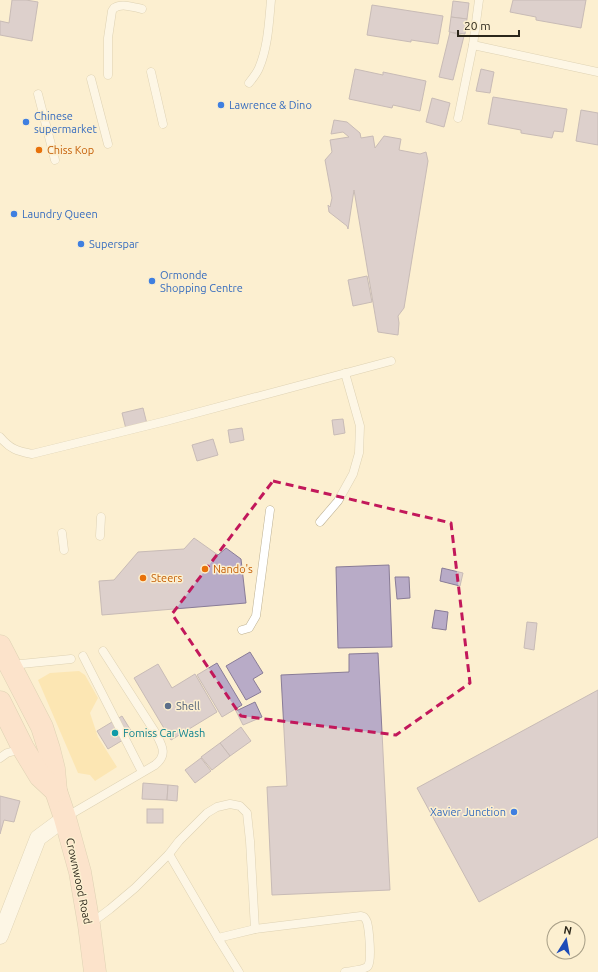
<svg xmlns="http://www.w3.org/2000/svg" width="598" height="972" font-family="Ubuntu,sans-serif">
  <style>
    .green { fill: #fcdc91 }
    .building { fill: #b8abc7; stroke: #897c97 }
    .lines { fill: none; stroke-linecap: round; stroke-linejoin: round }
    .lane-casing { stroke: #bcb092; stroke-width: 9 }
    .street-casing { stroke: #bcb092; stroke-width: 17 }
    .secondary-casing { stroke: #bcb092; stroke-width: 23 }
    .lane { stroke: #fff; stroke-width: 8 }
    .street { stroke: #fff; stroke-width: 16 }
    .secondary { stroke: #fcd4c5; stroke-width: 22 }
    .marked { fill: none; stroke: #c2185b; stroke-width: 3; stroke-dasharray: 8 5; stroke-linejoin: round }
    .shop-dot { fill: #3f7fe0; stroke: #fcefd0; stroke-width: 1.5 }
    .food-dot { fill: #e8710a; stroke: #fcefd0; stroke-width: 1.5 }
    .service-dot { fill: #5c6f8a; stroke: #fcefd0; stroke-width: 1.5 }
    .culture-dot { fill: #0f9aa8; stroke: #fcefd0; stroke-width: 1.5 }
    .labels { text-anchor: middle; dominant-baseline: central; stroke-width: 3; stroke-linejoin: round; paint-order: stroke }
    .shop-label { font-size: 11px; fill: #366cbe; stroke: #fcefd0; text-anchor: start }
    .food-label { font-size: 11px; fill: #c56008; stroke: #fcefd0; text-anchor: start }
    .service-label { font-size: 11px; fill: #4e5e75; stroke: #fcefd0; text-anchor: start }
    .culture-label { font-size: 11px; fill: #0d838f; stroke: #fcefd0; text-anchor: start }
    .street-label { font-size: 11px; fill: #2b261a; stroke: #fcefd0 }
  </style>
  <rect width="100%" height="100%" fill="#fcefd0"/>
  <polygon class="green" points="79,671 85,675 98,698 90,713 98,737 117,767 95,781 90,775 78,773 38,680 50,673"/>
  <g class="building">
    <polygon points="12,0 26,0 38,2 32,41 0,35 0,21 9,23"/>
    <polygon points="513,0 586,0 581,28 536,20 536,17 510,12"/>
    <polygon points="453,1 469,3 467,19 451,17"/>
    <polygon points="372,5 443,16 438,44 411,40 411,42 367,35"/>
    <polygon points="451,17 467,19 465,34 449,32"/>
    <polygon points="450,32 464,36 453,80 439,77"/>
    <polygon points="355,69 383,75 383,72 426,81 420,111 393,105 392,108 349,99"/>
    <polygon points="481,69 494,72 490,93 476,91"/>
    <polygon points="493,97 567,109 563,132 554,131 552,138 521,133 521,130 488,124"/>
    <polygon points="432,98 450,103 444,127 426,122"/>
    <polygon points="581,110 598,113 598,145 576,141"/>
    <polygon points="334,120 347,122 360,133 361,138 373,136 375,148 384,136 401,139 399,150 420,154 426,152 428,161 404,308 398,316 399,323 398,335 378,332 354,190 348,229 347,226 329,212 328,205 330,207 332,198 325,160 332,152 330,140 349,137 343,132 331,134"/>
    <polygon points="367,276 372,302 353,306 348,280"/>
    <polygon points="143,408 147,424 126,429 122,413"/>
    <polygon points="343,419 345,433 334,435 332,420"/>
    <polygon points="242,428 244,440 230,443 228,430"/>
    <polygon points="213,439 218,455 197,461 192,445"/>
    <polygon points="194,538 218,555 226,548 241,559 246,603 102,615 99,581 114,580 138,552 184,549"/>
    <polygon points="389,565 392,647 338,648 336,567"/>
    <polygon points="442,568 463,573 460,586 440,581"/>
    <polygon points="395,577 409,577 410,598 397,599"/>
    <polygon points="435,610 448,612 446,630 432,628"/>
    <polygon points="527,622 537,623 534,650 524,648"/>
    <polygon points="250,652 263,673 253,679 261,692 246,700 226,666"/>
    <polygon points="378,653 390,890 272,895 267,787 287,786 281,675 349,672 349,654"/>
    <polygon points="217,663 242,705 222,717 197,675"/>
    <polygon points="158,664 172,688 195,674 217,712 171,740 134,678"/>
    <polygon points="598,690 598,837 479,902 417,788"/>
    <polygon points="255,702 262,717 243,725 236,711"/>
    <polygon points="122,716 133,734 108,749 97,731"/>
    <polygon points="241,727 251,741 230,756 220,743"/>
    <polygon points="220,743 230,756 212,770 201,757"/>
    <polygon points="201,758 211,771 195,783 185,770"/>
    <polygon points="143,783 168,785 167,800 142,799"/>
    <polygon points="168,785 178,786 177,801 167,800"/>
    <polygon points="0,796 20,801 14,822 4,820 0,834"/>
    <rect x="147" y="809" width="16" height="14"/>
  </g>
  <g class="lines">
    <g class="lane-casing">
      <g id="lane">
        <polyline points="473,45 598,72"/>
        <polyline points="151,72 163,124"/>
        <path d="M 108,75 L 108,38 L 112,11 L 114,8 C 122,3 133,7 142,9"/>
        <polyline points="91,79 108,144"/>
        <path d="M 249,83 C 253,78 257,73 259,68 C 268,47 269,22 271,0"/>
        <polyline points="38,94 55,160"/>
        <polyline points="458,118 473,45 479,0"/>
        <path d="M 0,437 C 10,449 17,451 32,454 L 166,421 L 391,361"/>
        <polyline points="320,522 338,501 353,474 359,453 360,426 345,373"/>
        <polyline points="62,533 64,550"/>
        <polyline points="100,536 101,517"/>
        <polyline points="242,630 249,628 256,616 270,510"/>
        <polyline points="83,656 142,772"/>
        <polyline points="11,665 71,659"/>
        <polyline points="0,758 7,753 22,749"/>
        <path d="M 66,817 L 155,765 C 169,754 161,744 155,732 L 103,651"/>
        <path d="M 169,854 L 218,938 L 255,929 L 361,916 L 364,917 C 366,919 366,919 367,922 C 369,929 372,960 368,966 C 365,970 351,971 345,972"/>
        <polyline points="90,924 110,909 135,888 169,854 179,841 207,813 217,807 230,804 240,806 247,813 250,841 255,929"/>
        <polyline points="218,938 239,972"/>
      </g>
    </g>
    <g class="street-casing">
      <polyline id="street" points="0,936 38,838 65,818"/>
    </g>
    <g class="secondary-casing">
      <g id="secondary">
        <polyline points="0,646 42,727 49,749 54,769 56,791 65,818 80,872 89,925 95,972"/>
        <polyline points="0,702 23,748 40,776 56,791"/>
      </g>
    </g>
    <use href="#lane" class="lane"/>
    <use href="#street" class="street"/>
    <use href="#secondary" class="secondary"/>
  </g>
  <path d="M0 0H598V972H0ZM 273,481 L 451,523 L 470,683 L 396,735 L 241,716 L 172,614 Z" fill="#fcefd0" fill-opacity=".55" fill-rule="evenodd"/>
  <path class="marked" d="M 273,481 L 451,523 L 470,683 L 396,735 L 241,716 L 172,614 Z"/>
  <g class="shop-dot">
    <circle cx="221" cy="105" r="4"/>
    <circle cx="26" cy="122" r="4"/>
    <circle cx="14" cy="214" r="4"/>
    <circle cx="81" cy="244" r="4"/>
    <circle cx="152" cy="281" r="4"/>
    <circle cx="514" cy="812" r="4"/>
  </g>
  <g class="food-dot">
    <circle cx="39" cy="150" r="4"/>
    <circle cx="205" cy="569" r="4"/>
    <circle cx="143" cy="578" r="4"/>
  </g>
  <circle class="service-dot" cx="168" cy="706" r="4"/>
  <circle class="culture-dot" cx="115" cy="733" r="4"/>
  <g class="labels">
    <g class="shop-label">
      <text x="229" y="105">Lawrence &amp; Dino</text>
      <text x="34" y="116">Chinese<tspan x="34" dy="13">supermarket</tspan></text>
      <text x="22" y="214">Laundry Queen</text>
      <text x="89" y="244">Superspar</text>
      <text x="160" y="275">Ormonde<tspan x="160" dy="13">Shopping Centre</tspan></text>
      <text x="506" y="812" text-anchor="end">Xavier Junction</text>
    </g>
    <g class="food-label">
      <text x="47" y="150">Chiss Kop</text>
      <text x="213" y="569">Nando's</text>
      <text x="151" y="578">Steers</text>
    </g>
    <g class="service-label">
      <text x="176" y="706">Shell</text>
    </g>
    <g class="culture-label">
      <text x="123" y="733">Fomiss Car Wash</text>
    </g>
    <g class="street-label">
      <text transform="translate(79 881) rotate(78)">Crownwood Road</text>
    </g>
  </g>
  <g transform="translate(566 940) rotate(11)"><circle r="19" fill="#fcefd0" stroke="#a89f87"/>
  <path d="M0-3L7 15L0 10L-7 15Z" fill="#1d4bb8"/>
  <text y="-6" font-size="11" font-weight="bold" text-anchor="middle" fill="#2b261a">N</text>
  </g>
  <path d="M458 30v6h61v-6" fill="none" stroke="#2b261a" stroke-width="2"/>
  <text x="464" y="30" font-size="12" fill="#2b261a" stroke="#fcefd0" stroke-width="3" paint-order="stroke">20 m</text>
</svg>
